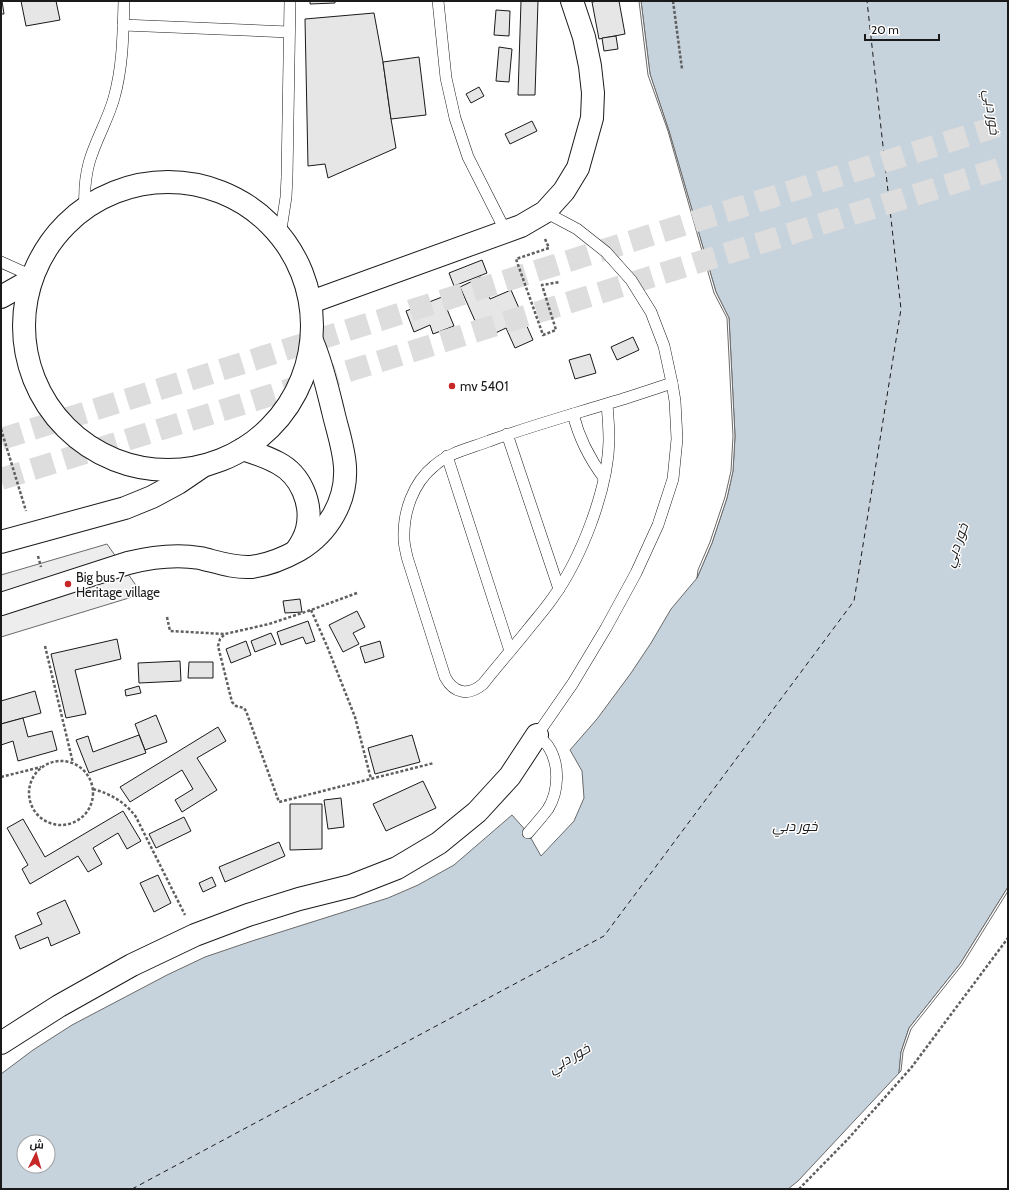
<svg xmlns="http://www.w3.org/2000/svg" width="1009" height="1190" font-family="Cabin,Cairo,sans-serif">
  <style>
    .parking { fill: #ededed; stroke: #6a6a6a }
    .water { fill: #c6d2dc; stroke: #6a6a6a; fill-rule: evenodd }
    .pier { fill: #fff; stroke: #6a6a6a }
    .lines { fill: none; stroke-linecap: round; stroke-linejoin: round }
    .ferry { stroke: #1a1a1a; stroke-width: 1; stroke-dasharray: 5 4; stroke-linecap: butt }
    .building { fill: #e6e6e6; stroke: #1a1a1a }
    .primary-tunnel { stroke: #ddd; stroke-width: 22; stroke-dasharray: 22 11; stroke-linecap: butt }
    .lane-casing { stroke: #1a1a1a; stroke-width: 12 }
    .street-casing { stroke: #1a1a1a; stroke-width: 24 }
    .primary-casing { stroke: #1a1a1a; stroke-width: 24 }
    .highway-casing { stroke: #1a1a1a; stroke-width: 24 }
    .path { stroke: #5f5f5f; stroke-width: 2.5; stroke-dasharray: 3 2; stroke-linecap: butt }
    .lane { stroke: #fff; stroke-width: 11 }
    .street { stroke: #fff; stroke-width: 22 }
    .primary { stroke: #fff; stroke-width: 22 }
    .highway { stroke: #fff; stroke-width: 22 }
    .poi-dot { fill: #c62828; stroke: #fff; stroke-width: 1.5 }
    .labels { text-anchor: middle; dominant-baseline: central; stroke-width: 3; stroke-linejoin: round; paint-order: stroke }
    .poi-label { font-size: 13px; fill: #1a1a1a; stroke: #fff; text-anchor: start }
    .water-label { font-size: 14px; font-style: italic; fill: #1a1a1a; stroke: #fff }
  </style>
  <rect width="100%" height="100%" fill="#fff"/>
  <polygon class="parking" points="107,544 142,594 1,637 1,575"/>
  <path class="water" d="M 641,1 L 1008,1 L 1008,887 L 960,964 L 909,1028 L 901,1052 L 899,1073 L 798,1181 L 788,1189 L 1,1189 L 1,1074 L 33,1050 L 72,1025 L 167,975 L 205,957 L 252,941 L 388,898 L 418,885 L 454,865 L 512,815 L 528,833 L 541,856 L 574,821 L 584,798 L 582,771 L 570,750 L 597,719 L 631,673 L 651,643 L 671,609 L 697,578 L 712,543 L 727,498 L 733,471 L 735,436 L 729,318 L 716,292 L 669,131 L 650,74 ZM 24,1142 L 48,1142 L 48,1166 L 24,1166 Z"/>
  <g class="pier">
    <polygon points="639,1 641,1 650,74 669,131 716,292 729,318 735,436 733,471 727,498 712,543 697,578 698,570 710,542 725,497 731,471 733,436 727,318 714,293 668,131 648,75"/>
    <polygon points="1008,887 1008,891 962,965 911,1029 903,1052 901,1071 899,1073 901,1052 909,1028 960,964"/>
  </g>
  <g class="lines">
    <polyline class="ferry" points="132,1189 604,936 854,601 901,309 867,1"/>
  </g>
  <g class="building">
    <polygon points="1,1 2,1 4,14 1,14"/>
    <polygon points="21,1 56,1 60,20 26,26"/>
    <polygon points="310,1 335,1 335,3 310,4"/>
    <polygon points="521,1 538,1 535,95 518,95"/>
    <polygon points="598,1 619,1 625,34 599,39 592,2"/>
    <polygon points="496,10 510,11 509,36 494,35"/>
    <polygon points="374,13 383,62 391,119 396,148 328,178 325,164 308,166 305,19"/>
    <polygon points="616,36 618,49 604,51 602,38"/>
    <polygon points="499,47 512,49 509,82 496,81"/>
    <polygon points="419,57 426,115 391,119 383,62"/>
    <polygon points="479,87 484,96 471,103 466,94"/>
    <polygon points="532,121 537,131 510,144 505,134"/>
    <polygon points="482,260 487,273 454,286 449,273"/>
    <polygon points="481,277 490,299 511,290 533,340 515,348 506,328 483,339 460,287"/>
    <polygon points="442,297 454,326 433,334 430,325 414,332 406,311"/>
    <polygon points="633,337 639,350 617,360 611,347"/>
    <polygon points="590,354 596,373 575,379 569,360"/>
    <polygon points="300,599 302,612 285,613 283,601"/>
    <polygon points="357,611 365,627 353,633 359,644 343,652 329,625"/>
    <polygon points="308,621 315,641 306,644 303,637 281,645 277,632"/>
    <polygon points="271,633 276,644 255,652 251,641"/>
    <polygon points="117,639 121,659 75,670 86,714 66,718 51,654"/>
    <polygon points="246,641 251,655 231,663 226,649"/>
    <polygon points="380,641 384,657 365,663 360,647"/>
    <polygon points="180,661 181,681 139,683 138,663"/>
    <polygon points="189,662 213,662 213,678 188,678"/>
    <polygon points="139,686 141,693 126,696 125,690"/>
    <polygon points="35,691 41,713 1,724 1,701"/>
    <polygon points="156,715 167,742 145,750 135,724"/>
    <polygon points="23,718 28,737 52,731 57,750 18,761 13,741 1,745 1,724"/>
    <polygon points="218,727 226,741 197,758 217,790 182,812 175,800 193,789 182,770 130,802 120,787"/>
    <polygon points="139,735 146,753 89,773 76,740 88,736 93,752"/>
    <polygon points="412,735 420,762 375,774 368,748"/>
    <polygon points="423,781 436,808 386,831 373,804"/>
    <polygon points="341,798 344,827 328,829 324,800"/>
    <polygon points="290,804 322,804 322,849 290,850"/>
    <polygon points="123,811 141,841 127,849 118,833 93,848 102,864 88,872 78,856 30,884 22,869 28,865 7,828 23,819 45,857"/>
    <polygon points="184,817 191,831 156,848 149,834"/>
    <polygon points="279,842 285,856 225,882 219,867"/>
    <polygon points="158,875 171,903 154,912 140,883"/>
    <polygon points="212,877 216,886 203,892 199,883"/>
    <polygon points="65,900 80,933 51,946 48,937 20,949 15,936 42,924 37,913"/>
  </g>
  <g class="lines">
    <g class="primary-tunnel">
      <polyline points="1,439 1008,123"/>
      <polyline points="1,479 1008,166"/>
    </g>
    <g class="lane-casing">
      <g id="lane">
        <polyline points="438,1 446,78 455,118 468,157 506,232"/>
        <polyline points="123,25 289,32"/>
        <path d="M 85,208 C 84,193 85,178 89,163 C 95,141 108,120 114,98 C 123,66 123,34 124,1"/>
        <polyline points="280,236 286,197 287,177 290,1"/>
        <polyline points="1,262 32,276"/>
        <path d="M 607,404 C 608,416 609,428 609,440 C 608,490 581,559 552,599 C 545,609 537,618 529,628 C 514,647 498,665 483,684 C 469,696 454,694 445,677 L 407,557 C 406,551 404,545 404,539 C 403,512 413,483 434,466 C 450,452 471,448 489,441 C 528,427 567,416 606,404 C 628,398 650,390 672,383"/>
        <path d="M 573,414 C 579,438 589,458 604,478"/>
        <polyline points="507,434 559,589"/>
        <polyline points="447,456 510,651"/>
        <path d="M 528,833 C 535,825 542,817 548,809 C 559,791 560,764 548,746 C 545,742 541,739 537,735 L 573,683 L 606,628 L 636,573 L 658,525 L 673,479 L 677,439 L 675,401 L 672,383 L 664,346 L 651,312 L 631,280 L 606,252 L 577,229 L 545,212"/>
      </g>
    </g>
    <g class="street-casing">
      <g id="street">
        <circle cx="168" cy="326" r="144"/>
        <polyline points="311,302 521,226 545,212 564,191 578,168 592,118 593,93 590,66 584,37 572,1"/>
        <path d="M 243,449 C 255,453 267,457 278,463 C 301,475 313,504 307,529 C 305,537 301,544 296,551"/>
        <path d="M 1,604 L 128,563 C 152,557 176,554 200,558 C 217,562 233,568 251,567 C 268,565 283,559 299,550 C 328,533 347,501 345,467 C 344,448 337,429 333,411 C 327,387 322,364 312,341"/>
        <polyline points="1,1043 59,1006 132,965 195,935 248,915 299,899 351,886 397,868 439,843 477,812 510,776 537,735"/>
      </g>
    </g>
    <g class="primary-casing">
      <polyline id="primary" points="1,542 125,508 152,497 178,483 203,466"/>
    </g>
    <g class="highway-casing">
      <polyline id="highway" points="1,297 31,280"/>
    </g>
    <g class="path">
      <polyline points="673,1 682,69"/>
      <polyline points="545,239 549,248 516,259 543,335 556,330 542,285 560,282"/>
      <polyline points="1,429 26,511"/>
      <polyline points="38,556 41,567"/>
      <polyline points="357,593 311,610 269,624 225,634 220,639 218,646 232,702 236,706 244,708 246,711 279,802 434,763"/>
      <polyline points="311,610 327,646 355,717 371,779"/>
      <polyline points="167,617 170,631 225,634"/>
      <polyline points="45,646 73,763"/>
      <circle cx="61" cy="793" r="32"/>
      <polyline points="1,777 41,767"/>
      <path d="M 93,789 C 111,794 125,802 136,817 L 185,915"/>
      <polyline points="799,1189 847,1140 911,1068 1008,938"/>
    </g>
    <use href="#lane" class="lane"/>
    <use href="#street" class="street"/>
    <use href="#primary" class="primary"/>
    <use href="#highway" class="highway"/>
  </g>
  <g class="poi-dot">
    <circle cx="452" cy="386" r="4"/>
    <circle cx="68" cy="584" r="4"/>
  </g>
  <g class="labels">
    <g class="poi-label">
      <text x="460" y="386">mv 5401</text>
      <text x="76" y="577">Big bus 7<tspan x="76" dy="15">Heritage village</tspan></text>
    </g>
    <g class="water-label">
      <text transform="translate(992 112) rotate(82)">خور دبي</text>
      <text transform="translate(956 545) rotate(-70)">خور دبي</text>
      <text x="795" y="826">خور دبي</text>
      <text transform="translate(569 1058) rotate(-30)">خور دبي</text>
    </g>
  </g>
  <rect width="1009" height="1190" fill="none" stroke="#1a1a1a" stroke-width="4"/>
  <g transform="translate(36 1154) rotate(5)"><circle r="19" fill="#ffffff" stroke="#a3a3a3"/>
  <path d="M0-3L7 15L0 10L-7 15Z" fill="#c62828"/>
  <text y="-6" font-size="11" font-weight="bold" text-anchor="middle" fill="#1a1a1a">ش</text>
  </g>
  <path d="M865 34v6h74v-6" fill="none" stroke="#1a1a1a" stroke-width="2"/>
  <text x="871" y="34" font-size="12" fill="#1a1a1a" stroke="#ffffff" stroke-width="3" paint-order="stroke">20 m</text>
</svg>
